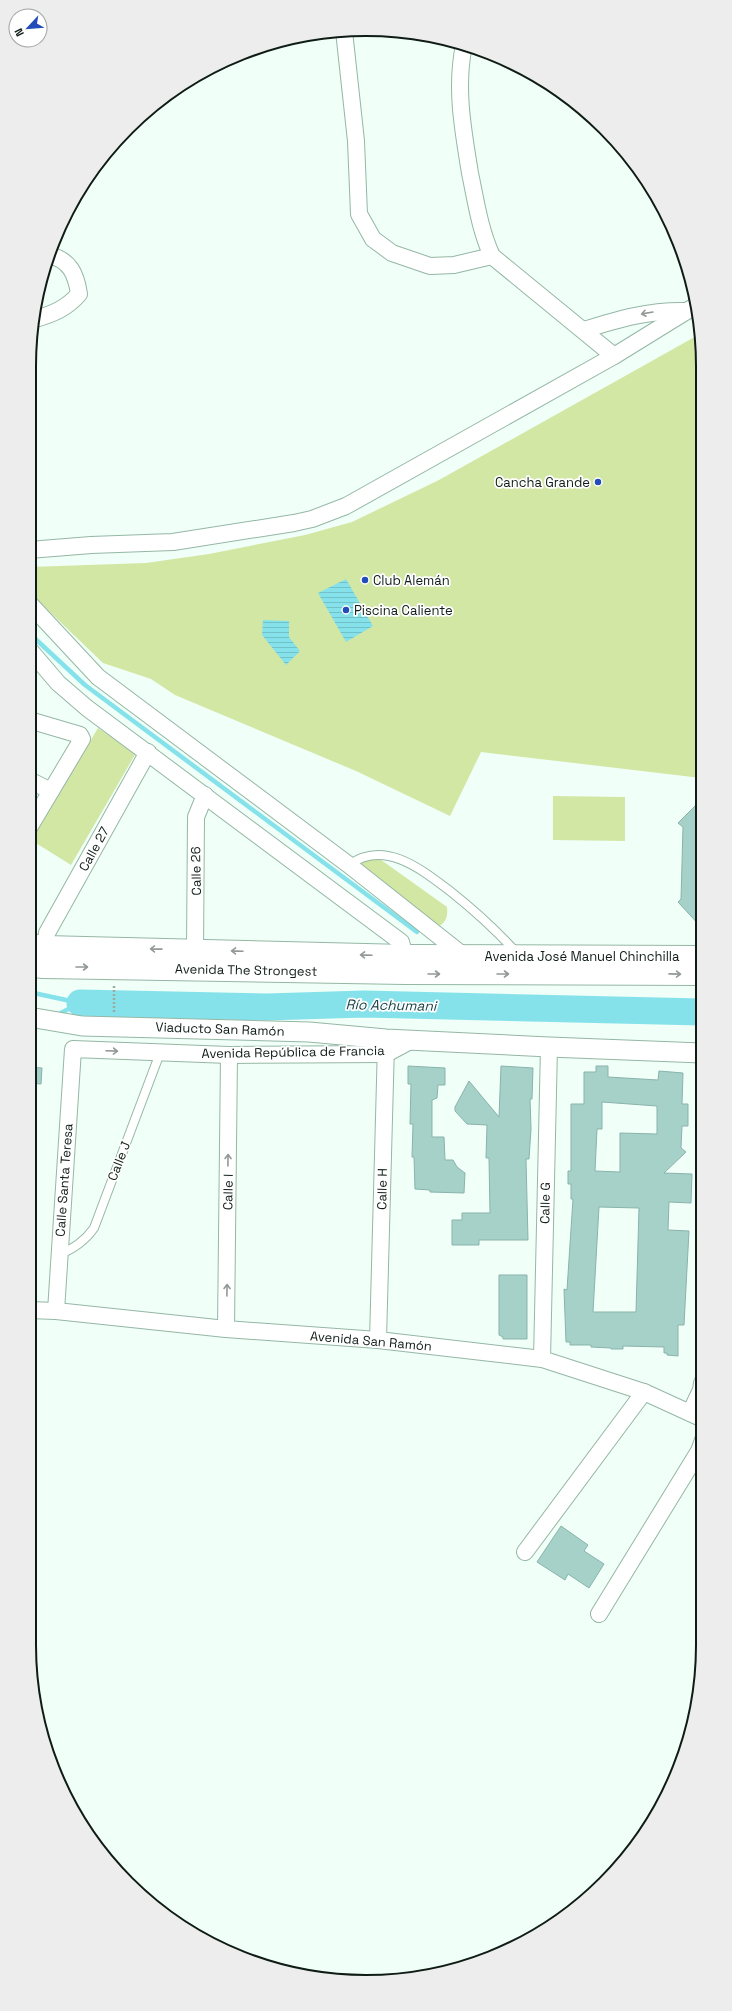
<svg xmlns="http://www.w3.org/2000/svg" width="732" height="2011" font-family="'Space Grotesk',sans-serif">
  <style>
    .park { fill: #d3e7a5 }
    .water { fill: url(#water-rules) }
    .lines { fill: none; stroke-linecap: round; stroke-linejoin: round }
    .stream { stroke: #85e2eb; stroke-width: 4.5 }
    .river { stroke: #85e2eb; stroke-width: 27 }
    .building { fill: #a6d1c9; stroke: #89b3ab; fill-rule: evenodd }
    .service-casing { stroke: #95b7a5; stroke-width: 10 }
    .minor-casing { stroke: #95b7a5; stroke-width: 18 }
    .tertiary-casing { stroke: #95b7a5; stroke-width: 21 }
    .secondary-casing { stroke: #95b7a5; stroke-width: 24 }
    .path { stroke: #9caba3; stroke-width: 2.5; stroke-dasharray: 2 2; stroke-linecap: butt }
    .service { stroke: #fff; stroke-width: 8 }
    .minor { stroke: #fff; stroke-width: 16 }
    .tertiary { stroke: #fff; stroke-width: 19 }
    .secondary { stroke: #fff; stroke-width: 22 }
    .oneway { stroke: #939996 }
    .poi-dot { fill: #214cba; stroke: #fff; stroke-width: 1.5 }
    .labels { text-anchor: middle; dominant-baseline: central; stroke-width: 3.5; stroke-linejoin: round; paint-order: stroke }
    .poi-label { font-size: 13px; fill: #0f1c16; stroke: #fff; text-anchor: start }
    .street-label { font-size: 13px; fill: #0f1c16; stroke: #fff }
    .water-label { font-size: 14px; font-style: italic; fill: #1a4549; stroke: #fff }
    .rim { fill: none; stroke: #0f1c16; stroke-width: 2 }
  </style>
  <defs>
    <pattern id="water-rules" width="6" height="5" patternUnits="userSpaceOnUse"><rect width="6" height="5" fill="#85e2eb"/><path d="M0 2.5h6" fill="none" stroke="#72c1c9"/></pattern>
  </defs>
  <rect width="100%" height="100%" fill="#f0fff7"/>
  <g class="park">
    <polygon points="700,334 701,778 481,752 450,816 356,771 175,695 151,679 103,663 29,592 29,567 146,563 209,554 305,535 352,522 439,480"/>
    <polygon points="98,728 136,753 71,865 31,840"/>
    <polygon points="553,796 625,797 625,841 553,840"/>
    <path d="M 358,857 L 377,857 L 447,907 C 448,917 446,922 438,927 L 360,876 Z"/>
  </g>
  <g class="water">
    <polygon points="346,579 373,626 346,642 318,593"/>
    <polygon points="263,620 289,621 289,637 300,651 286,665 262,635"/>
  </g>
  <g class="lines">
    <g class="stream">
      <polyline points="29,633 85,685 417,932"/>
      <polyline points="29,992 80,1003"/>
      <polyline points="57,1015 80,1003"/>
    </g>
    <polyline class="river" points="80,1003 267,1007 364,1004 702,1012"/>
  </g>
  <g class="building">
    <polygon points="701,800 701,927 678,902 681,899 683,827 678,823"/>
    <polygon points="408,1066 445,1068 445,1085 438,1085 437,1098 432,1100 432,1137 444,1137 445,1160 453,1160 457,1167 465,1173 464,1193 430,1192 430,1190 415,1189 414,1157 412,1157 413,1124 410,1124 411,1084 408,1084"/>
    <polygon points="501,1066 533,1068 532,1099 530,1099 531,1129 529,1159 526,1159 528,1240 479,1240 479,1245 452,1245 452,1220 462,1220 462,1213 490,1213 489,1158 486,1158 487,1125 467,1124 455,1111 455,1107 469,1081 499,1117"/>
    <path d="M 596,1066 L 608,1066 L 608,1077 L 658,1080 L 659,1071 L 683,1073 L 682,1104 L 688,1104 L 688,1126 L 682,1126 L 681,1148 L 686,1152 L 664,1173 L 692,1174 L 691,1203 L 669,1202 L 668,1230 L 689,1231 L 684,1325 L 678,1325 L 678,1356 L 667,1355 L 667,1353 L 664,1353 L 664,1347 L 623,1346 L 623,1349 L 611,1349 L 611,1348 L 591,1347 L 591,1345 L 570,1345 L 570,1342 L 566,1342 L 564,1289 L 567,1290 L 573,1199 L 571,1199 L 571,1184 L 568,1184 L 568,1171 L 571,1171 L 571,1104 L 584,1104 L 584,1072 L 596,1072 ZM 602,1102 L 657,1106 L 657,1134 L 620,1133 L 620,1172 L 595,1171 L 597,1129 L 602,1129 ZM 599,1207 L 639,1208 L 636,1312 L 593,1312 Z"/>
    <polygon points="29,1067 42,1068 41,1084 29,1083"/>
    <polygon points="499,1275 527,1275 527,1339 503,1339 503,1337 499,1335"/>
    <polygon points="561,1526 588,1545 584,1551 604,1564 589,1588 568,1574 565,1580 537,1562"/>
  </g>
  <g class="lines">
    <g class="service-casing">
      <g id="service">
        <path d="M 349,865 C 384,839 421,869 450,891 C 474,910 496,930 517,953"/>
        <path d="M 59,1255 C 74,1248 85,1241 94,1228 L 160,1053"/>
      </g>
    </g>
    <g class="minor-casing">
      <g id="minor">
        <polyline points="344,31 356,141 359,214 373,239 392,253 430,266 454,265 492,256"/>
        <path d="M 464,45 C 455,88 463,130 470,173 C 476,202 480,230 492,256 L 614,356"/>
        <path d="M 35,319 C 53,314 67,308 79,294 C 76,274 70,260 49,255"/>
        <path d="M 584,330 C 619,319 649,310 686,311"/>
        <polyline points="29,550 91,545 173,542 294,523 312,519 346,506 614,356 695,306"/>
        <polyline points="29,603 98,677 349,865 464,956 464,960"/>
        <polyline points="29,649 58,683 87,708 401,942 405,956 405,967"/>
        <polyline points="29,720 80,735 82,739 29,828"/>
        <polyline points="29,780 51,791"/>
        <polyline points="45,947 47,933 148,752"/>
        <polyline points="195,950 196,817 205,795"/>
        <polyline points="29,1310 56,1311 226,1329 378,1340 542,1359 644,1392 703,1419"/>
        <polyline points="56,1311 73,1049 229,1055 386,1054 412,1040"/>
        <polyline points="226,1329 229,1055"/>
        <polyline points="378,1340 386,1044"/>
        <polyline points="542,1359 549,1047"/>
        <polyline points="690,1413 701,1390 702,1383"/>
        <polyline points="525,1552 644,1392"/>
        <polyline points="599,1614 699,1451 703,1440"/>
      </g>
    </g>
    <g class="tertiary-casing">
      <polyline id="tertiary" points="29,1017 82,1026 309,1032 386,1039 549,1047 702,1053"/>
    </g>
    <g class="secondary-casing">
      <g id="secondary">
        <polyline points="29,945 45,947 405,956 701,957"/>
        <polyline points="29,965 43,967 405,973 702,974"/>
      </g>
    </g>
    <polyline class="path" points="114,1012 114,985"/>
    <use href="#service" class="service"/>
    <use href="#minor" class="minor"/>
    <use href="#tertiary" class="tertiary"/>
    <use href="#secondary" class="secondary"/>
  </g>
  <defs><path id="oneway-shaft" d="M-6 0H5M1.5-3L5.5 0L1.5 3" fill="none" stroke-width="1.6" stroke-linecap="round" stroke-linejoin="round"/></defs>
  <g class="oneway">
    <use href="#oneway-shaft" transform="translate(647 313) rotate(170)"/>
    <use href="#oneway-shaft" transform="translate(156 949) rotate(-179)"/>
    <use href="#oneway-shaft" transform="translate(237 951) rotate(-178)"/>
    <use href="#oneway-shaft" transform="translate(366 955) rotate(-178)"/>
    <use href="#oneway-shaft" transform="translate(82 967)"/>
    <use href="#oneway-shaft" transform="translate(434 974)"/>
    <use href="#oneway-shaft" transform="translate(503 974)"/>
    <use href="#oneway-shaft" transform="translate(675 974) rotate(1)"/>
    <use href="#oneway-shaft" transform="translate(112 1051) rotate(2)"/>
    <use href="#oneway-shaft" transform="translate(228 1160) rotate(-89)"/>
    <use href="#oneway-shaft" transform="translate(227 1290) rotate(-89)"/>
  </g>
  <g class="poi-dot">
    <circle cx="598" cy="482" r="4"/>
    <circle cx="365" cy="580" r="4"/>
    <circle cx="346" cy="610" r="4"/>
  </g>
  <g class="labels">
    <g class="poi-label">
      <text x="590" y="482" text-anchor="end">Cancha Grande</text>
      <text x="373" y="580">Club Alemán</text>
      <text x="354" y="610">Piscina Caliente</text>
    </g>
    <g class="street-label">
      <text transform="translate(94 849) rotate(-61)">Calle 27</text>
      <text transform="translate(196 871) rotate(-91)">Calle 26</text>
      <text x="582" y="956">Avenida José Manuel Chinchilla</text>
      <text transform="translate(246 970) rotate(1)">Avenida The Strongest</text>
      <text transform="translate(220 1029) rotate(2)">Viaducto San Ramón</text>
      <text transform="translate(293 1052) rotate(-1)">Avenida República de Francia</text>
      <text transform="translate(119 1161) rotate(-69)">Calle J</text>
      <text transform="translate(64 1180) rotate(-86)">Calle Santa Teresa</text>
      <text transform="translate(382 1189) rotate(-89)">Calle H</text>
      <text transform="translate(228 1192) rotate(-89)">Calle I</text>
      <text transform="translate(545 1203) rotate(-89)">Calle G</text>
      <text transform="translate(371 1341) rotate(5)">Avenida San Ramón</text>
    </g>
    <g class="water-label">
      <text transform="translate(391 1005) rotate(1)">Río Achumani</text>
    </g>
  </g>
  <path d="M0 0H732V2011H0ZM366 36H366A330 330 0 0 1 696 366V1645A330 330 0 0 1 366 1975H366A330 330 0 0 1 36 1645V366A330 330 0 0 1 366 36Z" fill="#ecedec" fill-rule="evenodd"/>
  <path class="rim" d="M366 36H366A330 330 0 0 1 696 366V1645A330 330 0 0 1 366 1975H366A330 330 0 0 1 36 1645V366A330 330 0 0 1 366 36Z"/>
  <g transform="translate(28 28) rotate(244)"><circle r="19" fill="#ffffff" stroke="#9fa4a2"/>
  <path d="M0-3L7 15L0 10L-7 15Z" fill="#214cba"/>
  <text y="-6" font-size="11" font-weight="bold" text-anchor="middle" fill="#0f1c16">N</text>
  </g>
</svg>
